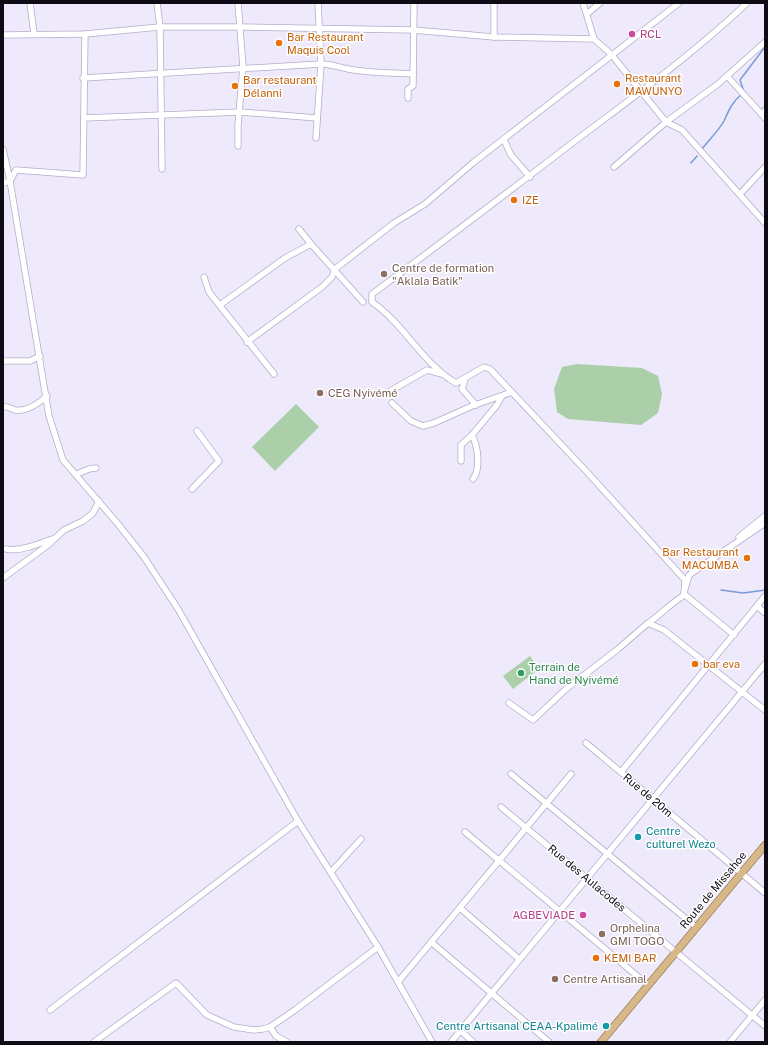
<svg xmlns="http://www.w3.org/2000/svg" width="768" height="1045" font-family="'Public Sans',sans-serif">
  <style>
    .pitch { fill: #aacfa9 }
    .lines { fill: none; stroke-linecap: round; stroke-linejoin: round }
    .stream { stroke: #789cd5; stroke-width: 1.5 }
    .minor-casing { stroke: #b5abc9; stroke-width: 7 }
    .major-casing { stroke: #805c2c; stroke-width: 8 }
    .minor { stroke: #fff; stroke-width: 5.5 }
    .major { stroke: #d7b888; stroke-width: 7 }
    .hotel-dot { fill: #d1479c; stroke: #fff; stroke-width: 1.5 }
    .food-dot { fill: #e8710a; stroke: #fff; stroke-width: 1.5 }
    .education-dot { fill: #8d6e63; stroke: #fff; stroke-width: 1.5 }
    .leisure-dot { fill: #2e9e5b; stroke: #fff; stroke-width: 1.5 }
    .culture-dot { fill: #0f9aa8; stroke: #fff; stroke-width: 1.5 }
    .labels { text-anchor: middle; dominant-baseline: central; stroke-width: 3; stroke-linejoin: round; paint-order: stroke }
    .hotel-label { font-size: 11px; fill: #b23c85; stroke: #fff; text-anchor: start }
    .food-label { font-size: 11px; fill: #c56008; stroke: #fff; text-anchor: start }
    .education-label { font-size: 11px; fill: #785e54; stroke: #fff; text-anchor: start }
    .leisure-label { font-size: 11px; fill: #27864d; stroke: #fff; text-anchor: start }
    .street-label { font-size: 11px; fill: #0f0b15; stroke: #fff }
    .culture-label { font-size: 11px; fill: #0d838f; stroke: #fff; text-anchor: start }
  </style>
  <rect width="100%" height="100%" fill="#efe9fc"/>
  <g class="pitch">
    <polygon points="577,364 642,368 658,376 662,394 658,413 641,425 568,419 557,412 554,389 562,367"/>
    <polygon points="296,404 319,427 275,471 252,447"/>
    <polygon points="530,656 539,669 513,689 503,676"/>
  </g>
  <g class="lines">
    <g class="stream">
      <polyline points="744,92 740,80 765,47"/>
      <path d="M 702,149 C 709,140 719,130 724,121 C 729,110 732,102 742,94"/>
      <polyline points="691,163 697,156"/>
      <polyline points="721,590 743,593 765,590"/>
    </g>
    <g class="minor-casing">
      <g id="minor">
        <polyline points="30,3 34,34"/>
        <polyline points="157,3 160,27 162,169"/>
        <polyline points="583,3 594,39"/>
        <polyline points="587,14 600,3"/>
        <polyline points="3,35 85,34 160,27 241,27 413,30 494,37 594,39 611,54 666,122 682,130 765,223"/>
        <polyline points="494,37 494,3"/>
        <polyline points="727,76 765,118"/>
        <path d="M 83,78 L 321,64 C 333,64 343,69 354,70 C 374,73 394,73 413,74"/>
        <polyline points="408,98 408,89 413,86 414,3"/>
        <polyline points="765,110 765,118"/>
        <polyline points="84,118 240,112 317,118"/>
        <polyline points="316,138 321,64 318,3"/>
        <polyline points="504,140 511,155 530,177"/>
        <polyline points="238,146 238,125 243,67 238,3"/>
        <polyline points="3,149 10,181 49,416 63,460 118,524 144,557 178,609 298,821 378,947 432,1042"/>
        <polyline points="614,167 666,122 718,84 765,42"/>
        <polyline points="3,183 10,181 16,170 83,175 85,34"/>
        <polyline points="740,194 765,167"/>
        <polyline points="299,229 311,244 363,302"/>
        <polyline points="204,277 209,292 274,374"/>
        <polyline points="220,305 285,258 311,244"/>
        <polyline points="247,342 322,287 332,277 335,269 394,223 425,204 474,162 679,3"/>
        <polyline points="3,361 30,361 40,356"/>
        <polyline points="465,379 462,389 476,405"/>
        <polyline points="392,390 427,370 442,374"/>
        <polyline points="392,403 411,421 423,426 434,423 472,406 512,392"/>
        <path d="M 3,407 C 8,406 11,409 15,410 C 27,412 38,404 47,396"/>
        <polyline points="461,461 461,445 472,435"/>
        <polyline points="77,474 89,469 96,468"/>
        <path d="M 473,479 C 481,468 478,447 472,435 L 497,405 L 502,396"/>
        <polyline points="192,489 219,461 197,431"/>
        <polyline points="739,537 765,516"/>
        <path d="M 6,549 C 19,552 39,544 52,539"/>
        <polyline points="3,578 48,545 64,530 83,521 93,513 99,501"/>
        <polyline points="757,606 765,613"/>
        <path d="M 647,624 C 660,615 670,604 683,596 L 689,575 L 765,523"/>
        <path d="M 734,635 L 684,594 L 685,580 L 587,472 L 490,369 L 484,367 L 456,383 C 423,364 404,324 372,302 L 372,294 C 435,248 496,201 558,154 C 622,105 688,59 747,3"/>
        <polyline points="509,703 533,720 566,689 618,649 648,623 664,630 765,710"/>
        <polyline points="586,743 765,893"/>
        <polyline points="621,772 765,596"/>
        <polyline points="511,774 696,927"/>
        <polyline points="501,807 765,1026"/>
        <polyline points="465,832 648,985"/>
        <polyline points="331,872 361,839"/>
        <polyline points="460,908 519,959"/>
        <polyline points="431,942 549,1042"/>
        <polyline points="398,982 571,774"/>
        <polyline points="50,1010 298,821"/>
        <polyline points="270,1027 276,1036 287,1042"/>
        <polyline points="461,1031 473,1042"/>
        <polyline points="94,1042 176,983 207,1015 234,1027 254,1030 263,1029 270,1027 295,1010 378,947"/>
        <polyline points="451,1042 765,664"/>
        <polyline points="730,1042 765,1000"/>
      </g>
    </g>
    <g class="major-casing">
      <polyline id="major" points="601,1042 765,845"/>
    </g>
    <use href="#minor" class="minor"/>
    <use href="#major" class="major"/>
  </g>
  <g class="hotel-dot">
    <circle cx="632" cy="34" r="4"/>
    <circle cx="583" cy="915" r="4"/>
  </g>
  <g class="food-dot">
    <circle cx="279" cy="43" r="4"/>
    <circle cx="617" cy="84" r="4"/>
    <circle cx="235" cy="86" r="4"/>
    <circle cx="514" cy="200" r="4"/>
    <circle cx="747" cy="558" r="4"/>
    <circle cx="695" cy="664" r="4"/>
    <circle cx="596" cy="958" r="4"/>
  </g>
  <g class="education-dot">
    <circle cx="384" cy="274" r="4"/>
    <circle cx="320" cy="393" r="4"/>
    <circle cx="602" cy="934" r="4"/>
    <circle cx="555" cy="979" r="4"/>
  </g>
  <circle class="leisure-dot" cx="521" cy="673" r="4"/>
  <g class="culture-dot">
    <circle cx="638" cy="837" r="4"/>
    <circle cx="606" cy="1026" r="4"/>
  </g>
  <g class="labels">
    <g class="hotel-label">
      <text x="640" y="34">RCL</text>
      <text x="575" y="915" text-anchor="end">AGBEVIADE</text>
    </g>
    <g class="food-label">
      <text x="287" y="37">Bar Restaurant<tspan x="287" dy="13">Maquis Cool</tspan></text>
      <text x="625" y="78">Restaurant<tspan x="625" dy="13">MAWUNYO</tspan></text>
      <text x="243" y="80">Bar restaurant<tspan x="243" dy="13">Délanni</tspan></text>
      <text x="522" y="200">IZE</text>
      <text x="739" y="552" text-anchor="end">Bar Restaurant<tspan x="739" dy="13">MACUMBA</tspan></text>
      <text x="703" y="664">bar eva</text>
      <text x="604" y="958">KEMI BAR</text>
    </g>
    <g class="education-label">
      <text x="392" y="268">Centre de formation<tspan x="392" dy="13">"Aklala Batik"</tspan></text>
      <text x="328" y="393">CEG Nyivémé</text>
      <text x="610" y="928">Orphelina<tspan x="610" dy="13">GMI TOGO</tspan></text>
      <text x="563" y="979">Centre Artisanal</text>
    </g>
    <g class="leisure-label">
      <text x="529" y="667">Terrain de<tspan x="529" dy="13">Hand de Nyivémé</tspan></text>
    </g>
    <g class="street-label">
      <text transform="translate(648 795) rotate(40)">Rue de 20m</text>
      <text transform="translate(587 878) rotate(40)">Rue des Aulacodes</text>
      <text transform="translate(713 890) rotate(-50)">Route de Missahoe</text>
    </g>
    <g class="culture-label">
      <text x="646" y="831">Centre<tspan x="646" dy="13">culturel Wezo</tspan></text>
      <text x="598" y="1026" text-anchor="end">Centre Artisanal CEAA-Kpalimé</text>
    </g>
  </g>
  <rect width="768" height="1045" fill="none" stroke="#0f0b15" stroke-width="8"/>
</svg>
